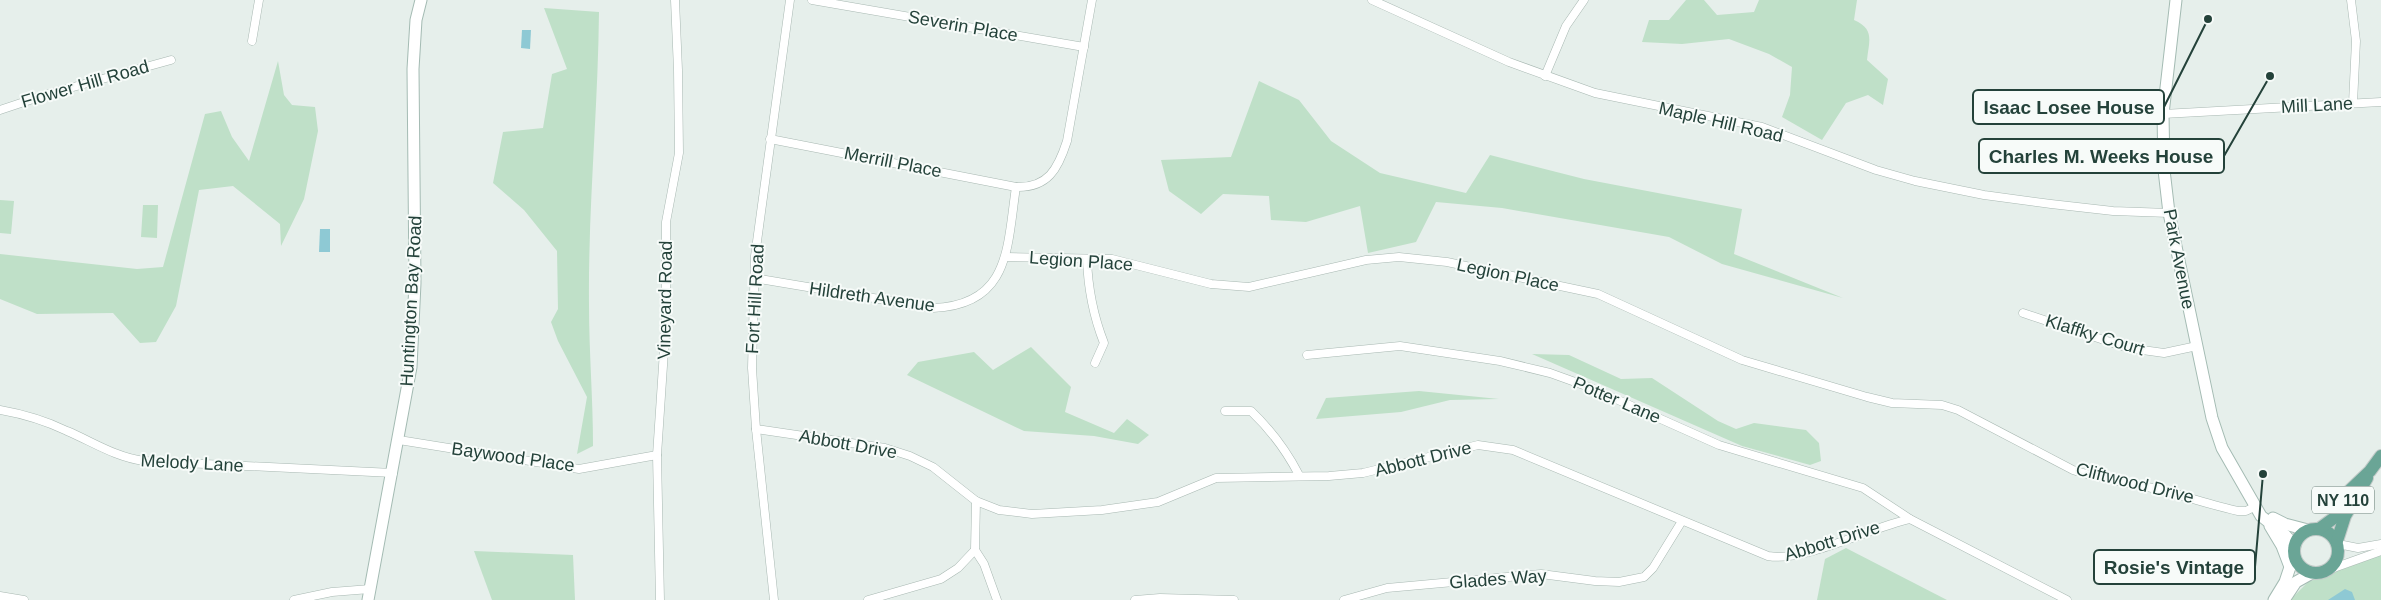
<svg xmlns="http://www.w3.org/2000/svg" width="2381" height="600" font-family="Arial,sans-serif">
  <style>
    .green { fill: #bfe0c8 }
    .water { fill: #8ec9d4 }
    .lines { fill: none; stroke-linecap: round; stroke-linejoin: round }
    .street-casing { stroke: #a8b8b2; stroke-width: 9 }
    .secondary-casing { stroke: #a4bbb3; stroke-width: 13 }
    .primary-casing { stroke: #c2cac8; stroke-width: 14 }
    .street { stroke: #fff; stroke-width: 8 }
    .secondary { stroke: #fff; stroke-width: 11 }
    .primary { stroke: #6aa596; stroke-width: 12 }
    .labels { text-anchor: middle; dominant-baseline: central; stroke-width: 4; stroke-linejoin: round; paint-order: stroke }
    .shield { fill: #f7fbf9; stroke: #637a73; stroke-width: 1 }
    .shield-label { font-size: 16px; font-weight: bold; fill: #24423a }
    .street-label { font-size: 18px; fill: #24423a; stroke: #f7fbf9 }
    .leader { fill: none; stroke: #24423a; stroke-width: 2 }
    .callout-dot { fill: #24423a; stroke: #f7fbf9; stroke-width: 2 }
    .callout { fill: #f7fbf9; stroke: #24423a; stroke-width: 2 }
    .callout-label { font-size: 19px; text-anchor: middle; font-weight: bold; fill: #24423a }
  </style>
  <rect width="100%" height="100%" fill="#e6efeb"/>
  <g class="green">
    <path d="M 1686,0 L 1704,0 L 1717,15 L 1754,12 L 1759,0 L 1857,0 L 1854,20 C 1875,29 1869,41 1867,60 L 1888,79 L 1883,105 L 1868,95 L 1846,103 L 1822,140 L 1782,117 L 1790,95 L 1792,67 L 1769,54 L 1729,39 L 1682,44 L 1642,42 L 1649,20 L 1669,20 Z"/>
    <path d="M 544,8 L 599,12 C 598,110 588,208 589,305 C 589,352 593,399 593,446 L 577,454 L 587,397 L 558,341 L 551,322 L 558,309 L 557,251 L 524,210 L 493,183 L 503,132 L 543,128 L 552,74 L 567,69 Z"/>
    <polygon points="278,61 284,95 292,105 315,107 318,131 304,199 281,246 280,224 233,186 199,190 176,306 156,342 140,343 113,313 37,314 0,299 0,254 137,269 163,267 205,114 221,111 232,137 249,161"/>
    <polygon points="1259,81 1299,100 1331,141 1380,173 1466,193 1490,155 1584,179 1742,209 1734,254 1843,298 1722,264 1669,237 1502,208 1436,202 1416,242 1368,253 1360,206 1306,222 1271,220 1269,196 1223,194 1201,214 1169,191 1161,160 1231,157"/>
    <polygon points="0,200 14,201 11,234 0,233"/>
    <polygon points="143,205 158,205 157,238 141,237"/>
    <polygon points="1031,347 1071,387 1065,412 1114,433 1127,419 1149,435 1138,444 1094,436 1024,431 907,375 918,362 974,352 993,370"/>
    <polygon points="1532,354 1569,355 1621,379 1652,378 1718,421 1736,429 1754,423 1806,430 1819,443 1821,461 1810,465 1742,446"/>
    <polygon points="1419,391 1499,399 1450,400 1401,412 1316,419 1326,398"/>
    <polygon points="1846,548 1947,600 1817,600 1825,559"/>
    <polygon points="474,551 573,555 575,600 492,600"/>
    <polygon points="2381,555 2381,600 2290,600 2308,582"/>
  </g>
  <g class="water">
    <polygon points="522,30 531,30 530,49 521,48"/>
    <polygon points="320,229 330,229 330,252 319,252"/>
    <polygon points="2345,589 2352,592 2355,600 2328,600"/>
  </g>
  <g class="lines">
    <g class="street-casing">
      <g id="street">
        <polyline points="812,0 1084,47"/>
        <polyline points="1372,0 1509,62 1595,93 1762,127 1876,170 1915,181 1984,195 2051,204 2113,211 2169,213"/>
        <polyline points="2351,0 2356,41 2353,103"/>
        <polyline points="252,41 259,0"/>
        <polyline points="1545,76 1566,26 1584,0"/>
        <polyline points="0,110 48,94 171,60"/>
        <polyline points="2163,114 2381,102"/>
        <path d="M 770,139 L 1016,187 C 1048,188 1058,169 1067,141 L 1092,0"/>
        <path d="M 1006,257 L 1112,259 L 1211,284 L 1249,287 L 1366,260 L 1399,257 L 1447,262 L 1598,294 L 1742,360 L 1867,397 L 1892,403 L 1942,405 L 1958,410 L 2073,470 C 2100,479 2128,482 2156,489 C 2183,495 2210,505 2238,511 L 2246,511 L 2256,506"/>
        <path d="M 1087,259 C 1088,289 1093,315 1104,343 L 1095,363"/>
        <path d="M 754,278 L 933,308 C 1011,305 1007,246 1016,187"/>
        <polyline points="2023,313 2128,348 2164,353 2197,346"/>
        <polyline points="1307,355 1400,346 1500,361 1550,373 1589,387 1719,445 1863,488 1910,519"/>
        <path d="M 0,410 C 23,414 46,421 67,431 C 93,442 115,457 144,461 L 393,473"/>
        <path d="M 1225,411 L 1251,411 C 1271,430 1286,450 1299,475"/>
        <path d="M 756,429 L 885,448 L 910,456 L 933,467 L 976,501 L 999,510 L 1032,514 L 1102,510 L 1158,502 L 1216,478 L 1329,476 L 1363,473 L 1478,445 L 1513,450 L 1768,556 C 1803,563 1871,527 1910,519 L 2067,600"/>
        <polyline points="399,440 579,469 657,455"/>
        <polyline points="976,501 975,550 984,564 997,600"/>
        <polyline points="2338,544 2358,548 2381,544"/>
        <polyline points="2328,570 2381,551"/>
        <polyline points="0,596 24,600"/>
        <polyline points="294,600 332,592 370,589"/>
        <polyline points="660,600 657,455 666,321 666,222 679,153 678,70 675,0"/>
        <polyline points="774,600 756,429 752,368 755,256 790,0"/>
        <polyline points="868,600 941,579 958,568 975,550"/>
        <polyline points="1135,600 1160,598 1234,600"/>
        <polyline points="1344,600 1387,588 1541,574 1595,581 1619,582 1644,577 1653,568 1682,521"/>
      </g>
    </g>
    <g class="secondary-casing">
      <g id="secondary">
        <polyline points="2176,0 2163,114 2164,170 2169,213 2212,418 2222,448 2261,516 2285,535 2295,546"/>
        <polyline points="2273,518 2285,524 2308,530"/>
        <polyline points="2270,526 2282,546 2290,567"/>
        <polyline points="368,600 411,367 415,283 413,69 416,20 421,0"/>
        <polyline points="2274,600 2285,582 2292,561"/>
        <polyline points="2284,600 2296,582 2312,573"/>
      </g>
    </g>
    <g class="primary-casing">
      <g id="primary">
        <circle cx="2316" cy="551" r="22"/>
        <polyline points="2319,529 2334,518 2349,491 2370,471 2381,456"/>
        <polyline points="2337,541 2345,516 2367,478"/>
      </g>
    </g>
    <use href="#street" class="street"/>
    <use href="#secondary" class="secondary"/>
    <use href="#primary" class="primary"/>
  </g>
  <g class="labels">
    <rect class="shield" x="2312" y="486.5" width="62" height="27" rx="4"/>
    <g class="shield-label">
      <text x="2343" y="500">NY 110</text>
    </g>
    <g class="street-label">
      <text transform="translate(963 26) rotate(10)">Severin Place</text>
      <text transform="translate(85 84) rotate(-16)">Flower Hill Road</text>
      <text transform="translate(2317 105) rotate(-3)">Mill Lane</text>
      <text transform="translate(1721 122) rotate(13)">Maple Hill Road</text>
      <text transform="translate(893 162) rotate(11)">Merrill Place</text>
      <text transform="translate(2179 259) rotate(79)">Park Avenue</text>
      <text transform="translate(1081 261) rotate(4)">Legion Place</text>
      <text transform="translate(1508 275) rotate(12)">Legion Place</text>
      <text transform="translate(872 297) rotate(8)">Hildreth Avenue</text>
      <text transform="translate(755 299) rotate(-87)">Fort Hill Road</text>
      <text transform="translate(665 300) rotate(-89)">Vineyard Road</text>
      <text transform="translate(411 301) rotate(-87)">Huntington Bay Road</text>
      <text transform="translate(2095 335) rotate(17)">Klaffky Court</text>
      <text transform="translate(1617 400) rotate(23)">Potter Lane</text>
      <text transform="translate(848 444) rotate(10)">Abbott Drive</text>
      <text transform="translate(513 457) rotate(8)">Baywood Place</text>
      <text transform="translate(1423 459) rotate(-14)">Abbott Drive</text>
      <text transform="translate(192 463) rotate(3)">Melody Lane</text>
      <text transform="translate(2135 483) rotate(14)">Cliftwood Drive</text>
      <text transform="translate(1832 541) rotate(-17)">Abbott Drive</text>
      <text transform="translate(1498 579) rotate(-4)">Glades Way</text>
    </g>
  </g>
  <path class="leader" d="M2208 19L2164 107M2270 76L2224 156M2263 474L2255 567"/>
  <g class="callout-dot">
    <circle cx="2208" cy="19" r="5"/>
    <circle cx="2270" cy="76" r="5"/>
    <circle cx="2263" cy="474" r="5"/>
  </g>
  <g class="callout">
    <rect x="1973" y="90" width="191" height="34" rx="5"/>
    <rect x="1979" y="139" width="245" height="34" rx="5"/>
    <rect x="2094" y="550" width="161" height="34" rx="5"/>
  </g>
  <g class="callout-label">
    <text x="2069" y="114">Isaac Losee House</text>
    <text x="2101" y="163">Charles M. Weeks House</text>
    <text x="2174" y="574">Rosie's Vintage</text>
  </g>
</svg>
